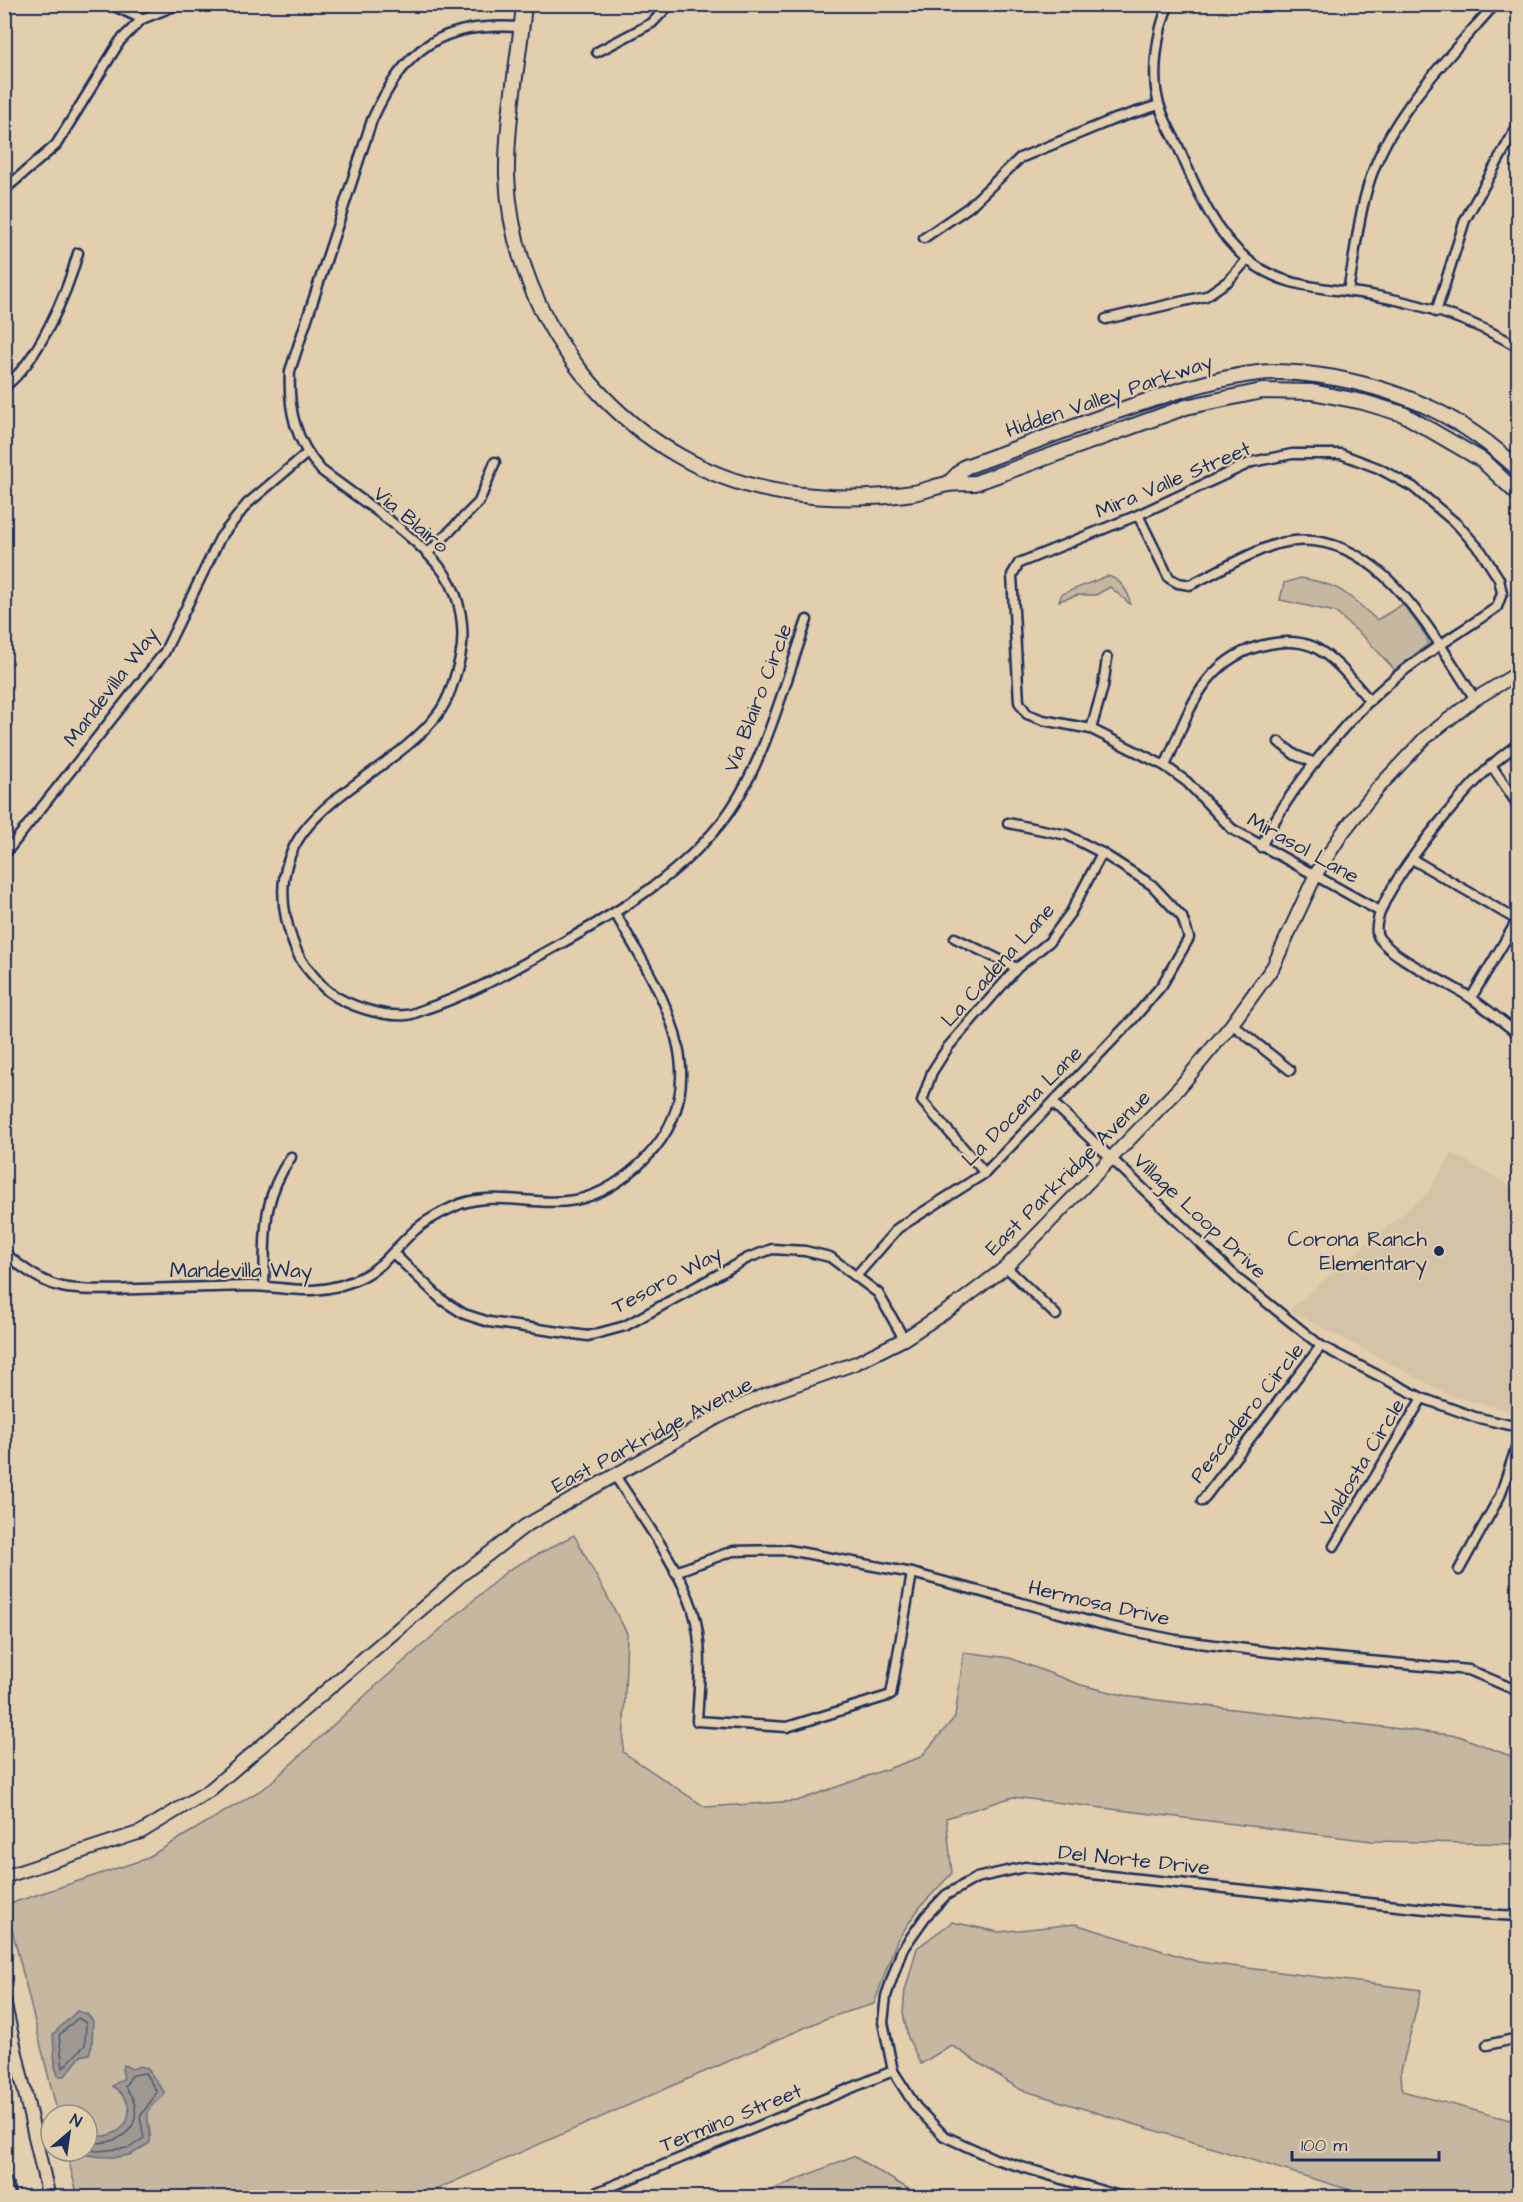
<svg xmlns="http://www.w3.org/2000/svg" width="1523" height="2202" font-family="'Architects Daughter',sans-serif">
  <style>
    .built { fill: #d4c3a7 }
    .green { fill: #c6b7a1; stroke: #707380; stroke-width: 1.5 }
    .water { fill: #9f9892; stroke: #6a6e7d; stroke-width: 1.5 }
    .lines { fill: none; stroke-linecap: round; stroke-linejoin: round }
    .shore { stroke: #505973; stroke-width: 1.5 }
    .street-casing { stroke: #1b2f5e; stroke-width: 13 }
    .secondary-casing { stroke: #1b2f5e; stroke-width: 16 }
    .primary-casing { stroke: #1b2f5e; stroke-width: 18 }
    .highway-casing { stroke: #1b2f5e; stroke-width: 20 }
    .street { stroke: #e3cfad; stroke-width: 8 }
    .secondary { stroke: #e3cfad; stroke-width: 12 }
    .primary { stroke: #e3cfad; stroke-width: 14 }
    .highway { stroke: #e3cfad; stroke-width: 15 }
    .poi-dot { fill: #1b2f5e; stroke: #e3cfad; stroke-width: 2 }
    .labels { text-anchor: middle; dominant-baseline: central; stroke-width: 4.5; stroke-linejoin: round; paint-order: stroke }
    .street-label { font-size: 21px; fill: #1b2f5e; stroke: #e3cfad }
    .poi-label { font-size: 21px; fill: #1b2f5e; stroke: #e3cfad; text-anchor: end }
  </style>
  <rect width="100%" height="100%" fill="#e3cfad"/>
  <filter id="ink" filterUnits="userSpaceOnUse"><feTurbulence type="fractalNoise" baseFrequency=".0167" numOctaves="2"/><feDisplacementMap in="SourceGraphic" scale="12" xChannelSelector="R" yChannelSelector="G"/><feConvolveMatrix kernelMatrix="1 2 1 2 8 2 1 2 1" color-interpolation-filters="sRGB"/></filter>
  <g filter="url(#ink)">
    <polygon class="built" points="1452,1153 1518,1190 1518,1413 1453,1397 1289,1310 1428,1192"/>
    <g class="green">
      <path d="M 1107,576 C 1119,578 1130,592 1130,604 L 1110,587 L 1096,595 L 1078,595 L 1059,601 L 1062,594 Z"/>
      <path d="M 1301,578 C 1342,585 1347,594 1377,620 L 1403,604 L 1427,637 L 1428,644 L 1395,670 L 1365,638 L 1335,612 L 1280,600 L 1284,583 Z"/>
      <polygon points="574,1535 627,1633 623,1752 705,1807 797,1801 921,1757 955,1717 964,1652 1010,1658 1081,1685 1132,1697 1459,1736 1518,1759 1518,1844 1372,1841 1013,1797 946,1818 952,1873 920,1907 897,1940 874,2004 827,2018 419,2197 78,2197 66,2151 87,2151 87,2115 58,2115 6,1905 145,1859 266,1787 370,1691 508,1570"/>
      <polygon points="952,1922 999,1932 1075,1924 1199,1962 1421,1990 1401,2071 1402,2091 1518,2122 1518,2197 1373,2197 1019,2089 951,2045 921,2064 908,2038 903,2012 905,1991 917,1948"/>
      <polygon points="853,2156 922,2197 755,2197"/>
    </g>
    <g class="water">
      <polygon points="77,2011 87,2014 93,2021 92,2046 89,2054 81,2056 65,2076 58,2076 55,2067 53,2034"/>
      <path d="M 124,2065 L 132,2069 L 140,2066 L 147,2068 L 164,2092 L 164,2095 C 136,2115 153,2119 150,2143 C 144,2146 139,2150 134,2153 C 121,2160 88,2157 75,2151 L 87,2151 L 87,2135 C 124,2144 146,2108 112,2086 L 124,2078 L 122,2069 Z"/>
    </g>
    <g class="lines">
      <g class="shore">
        <polygon points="78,2018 86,2023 85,2045 63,2068 59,2035"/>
        <path d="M 87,2141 C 111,2147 139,2134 135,2107 C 134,2098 128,2092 125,2086 L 132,2075 L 145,2073 L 157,2092 L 140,2117 L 144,2138 L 129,2148 L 97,2151 L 87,2149"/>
      </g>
      <g class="street-casing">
        <g id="street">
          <polyline points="110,4 142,19"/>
          <path d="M 1169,4 C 1157,30 1150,79 1160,107 C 1164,120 1171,132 1177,144 C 1195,185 1212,231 1248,260 C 1286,291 1332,287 1377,296 C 1425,305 1477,322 1518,347"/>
          <path d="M 521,27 C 440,22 406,47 372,120 L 290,371 C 288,409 295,441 321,470 C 360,500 417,535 445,574 C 461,597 466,631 460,658 C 455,677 450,698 438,714 C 385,784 263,808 286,918 C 290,935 295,953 306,967 C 313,975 321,986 329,992 C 348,1006 383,1017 406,1015 C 412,1015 419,1011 425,1009 C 456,999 483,986 511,971 C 585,930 666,891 720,824 C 762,773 785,682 807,620"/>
          <polyline points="597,52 652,23 670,4"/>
          <polyline points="4,190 56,145 120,41 142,19 179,4"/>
          <polyline points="924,238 969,207 1020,158 1112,120 1159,105"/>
          <path d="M 1348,291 C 1356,250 1359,205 1375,166 C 1400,104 1452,54 1495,4"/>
          <polyline points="1436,312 1465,220 1518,125"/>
          <polyline points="1106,319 1206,296 1228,281 1247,260"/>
          <path d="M 4,387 C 38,362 67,293 78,253"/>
          <path d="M 1138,515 L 1169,578 L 1178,583 L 1190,585 C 1215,573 1252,551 1277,544 C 1374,519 1431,633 1475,699"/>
          <polyline points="428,553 479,502 495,462"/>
          <polyline points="1091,729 1103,687 1107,658"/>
          <polyline points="1279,742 1295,755 1315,763"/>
          <path d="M 1518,744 C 1509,751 1498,758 1490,767 C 1466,789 1359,909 1379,938 C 1396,961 1446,981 1471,998 C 1487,1009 1503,1022 1518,1034"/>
          <polyline points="1491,765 1518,805"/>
          <path d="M 1165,766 C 1189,712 1203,656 1269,644 C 1284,641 1300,641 1314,647 C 1337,659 1354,683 1370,701"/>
          <path d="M 1261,847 C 1288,789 1354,708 1406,669 C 1435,647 1467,628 1497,607 L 1502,593 L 1499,579 L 1481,551 L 1458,525 L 1413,487 L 1378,468 L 1341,454 L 1292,454 L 1252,462 L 1138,515 L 1019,563 L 1012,575 L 1019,702 L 1027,714 L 1043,720 L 1091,729 L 1165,766 L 1187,782 L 1232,829 L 1379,911"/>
          <polyline points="4,855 164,653 220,538 247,504 306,454"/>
          <polyline points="1412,859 1517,920"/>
          <polyline points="955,938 1017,968"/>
          <polyline points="1471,998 1518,919"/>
          <polyline points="1232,1024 1290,1070"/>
          <polyline points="1053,1103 1239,1280 1321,1346 1422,1398 1475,1417 1518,1427"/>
          <polyline points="985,1173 922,1101 932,1072 948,1047 1017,968 1049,942 1071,912 1102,853"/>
          <path d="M 4,1252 C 20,1267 45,1285 67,1288 C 90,1291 116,1290 139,1289 C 176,1288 213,1287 250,1286 C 271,1286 292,1291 313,1290 C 330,1289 349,1284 364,1276 C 385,1265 397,1246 414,1231 C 427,1219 444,1211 460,1204 C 497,1191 538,1207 575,1200 C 603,1195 625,1179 645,1159 C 722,1081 659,989 615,913"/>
          <polyline points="394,1254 442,1300 464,1314 489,1322 588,1336 625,1326 748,1258 772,1249 805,1251 830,1257 878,1293 904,1339"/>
          <polyline points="1006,1267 1056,1315"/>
          <polyline points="857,1275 898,1228 985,1173 1134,1018 1162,985 1189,938 1182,917 1152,885 1102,853 1067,835 1008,823"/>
          <path d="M 264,1286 C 266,1234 260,1202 291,1157"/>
          <path d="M 614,1474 C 640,1515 678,1564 693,1610 C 704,1646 699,1685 697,1721 L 787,1727 L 891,1695 L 912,1573"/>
          <polyline points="1202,1501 1321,1346"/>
          <polyline points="1334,1546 1422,1398"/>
          <polyline points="1459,1570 1500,1496 1518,1442"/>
          <polyline points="675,1572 733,1551 788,1550 912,1573 1107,1626 1176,1640 1269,1652 1469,1670 1518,1691"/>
          <polyline points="1487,2045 1518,2038"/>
          <polyline points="583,2198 893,2071"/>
          <polyline points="1126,2198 995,2159 944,2136 916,2107 893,2071 883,2022 886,1996 902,1950 926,1916 946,1895 976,1878 1025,1867 1464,1913 1518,1916"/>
        </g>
      </g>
      <g class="secondary-casing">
        <g id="secondary">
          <polyline points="4,1877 141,1832 210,1790 460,1576 525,1526 718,1417 760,1397 856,1363 904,1339 956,1305 1006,1267 1179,1088 1232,1024 1273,967 1316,874 1343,832 1377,789 1425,738 1475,699 1518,673"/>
          <polyline points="4,2001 49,2198"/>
        </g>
      </g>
      <g class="primary-casing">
        <g id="primary">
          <path d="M 524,4 C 519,62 506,118 507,175 C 512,329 633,471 786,493 C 828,499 871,499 913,493 C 925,491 936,486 948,484 C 956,483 966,483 975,483 L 1186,407 L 1262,391 L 1312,392 L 1363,402 L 1403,414 L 1482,460 L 1518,494"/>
          <path d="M 948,484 L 965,467 C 1016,449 1067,429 1118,411 C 1164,395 1210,379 1258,373 C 1283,370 1311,374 1335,378 C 1408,392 1464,418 1518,469"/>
        </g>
      </g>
      <g class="highway-casing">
        <polyline id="highway" points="4,2185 7,2198"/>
      </g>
      <use href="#street" class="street"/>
      <use href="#secondary" class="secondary"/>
      <use href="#primary" class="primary"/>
      <use href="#highway" class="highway"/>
    </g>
  </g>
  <circle class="poi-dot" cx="1439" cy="1251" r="6"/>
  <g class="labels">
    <g class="street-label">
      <text transform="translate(1109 396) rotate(-19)">Hidden Valley Parkway</text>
      <text transform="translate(1173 480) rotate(-23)">Mira Valle Street</text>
      <text transform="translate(411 520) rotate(40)">Via Blairo</text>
      <text transform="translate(111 687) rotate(-53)">Mandevilla Way</text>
      <text transform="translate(758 698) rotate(-69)">Via Blairo Circle</text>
      <text transform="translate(1303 848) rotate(29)">Mirasol Lane</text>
      <text transform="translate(998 965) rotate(-48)">La Cadena Lane</text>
      <text transform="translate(1022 1106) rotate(-45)">La Docena Lane</text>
      <text transform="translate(1068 1173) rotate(-45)">East Parkridge Avenue</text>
      <text transform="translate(1200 1216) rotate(43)">Village Loop Drive</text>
      <text x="241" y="1270">Mandevilla Way</text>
      <text transform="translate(667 1280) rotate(-28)">Tesoro Way</text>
      <text transform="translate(1247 1413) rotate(-52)">Pescadero Circle</text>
      <text transform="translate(652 1435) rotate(-28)">East Parkridge Avenue</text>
      <text transform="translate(1362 1463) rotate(-59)">Valdosta Circle</text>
      <text transform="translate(1099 1603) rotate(13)">Hermosa Drive</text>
      <text transform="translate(1134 1860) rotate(6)">Del Norte Drive</text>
      <text transform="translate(731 2118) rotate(-22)">Termino Street</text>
    </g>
    <g class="poi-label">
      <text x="1427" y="1239">Corona Ranch<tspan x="1427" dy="24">Elementary</tspan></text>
    </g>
  </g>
  <rect width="1523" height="2202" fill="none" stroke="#e3cfad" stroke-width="24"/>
  <rect x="12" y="12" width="1499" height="2178" fill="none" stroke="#1b2f5e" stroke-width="2" filter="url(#ink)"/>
  <g transform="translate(69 2133) rotate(29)"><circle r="28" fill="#e3cfad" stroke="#938f8d" stroke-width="1.5"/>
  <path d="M0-4.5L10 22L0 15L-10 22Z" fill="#1b2f5e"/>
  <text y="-9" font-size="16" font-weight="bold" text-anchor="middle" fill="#1b2f5e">N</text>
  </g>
  <path d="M1292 2151v9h147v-9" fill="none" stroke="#1b2f5e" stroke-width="3"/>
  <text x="1301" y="2151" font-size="18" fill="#1b2f5e" stroke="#e3cfad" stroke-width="4.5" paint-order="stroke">100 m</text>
</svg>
